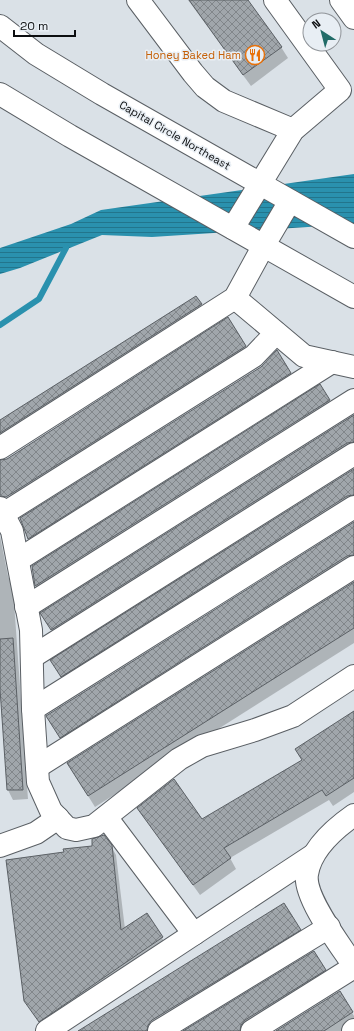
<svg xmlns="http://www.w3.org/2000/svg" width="354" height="1031" font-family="'Space Grotesk',sans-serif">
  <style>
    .water { fill: url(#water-rules) }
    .shadow { fill: #0003 }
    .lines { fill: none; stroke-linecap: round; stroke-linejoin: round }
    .stream { stroke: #2a91ae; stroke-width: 6 }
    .building { fill: url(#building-cross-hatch); stroke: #5b6065 }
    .minor-casing { stroke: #5a5f64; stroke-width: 24 }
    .major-casing { stroke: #5a5f64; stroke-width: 24 }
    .minor { stroke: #fff; stroke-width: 22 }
    .major { stroke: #fff; stroke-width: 22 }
    .labels { text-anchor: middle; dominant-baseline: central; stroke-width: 3; stroke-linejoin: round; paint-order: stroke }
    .food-label { font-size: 11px; fill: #c56008; stroke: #e8eef4; text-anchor: end }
    .street-label { font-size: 11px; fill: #0c0e10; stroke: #e8eef4 }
  </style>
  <defs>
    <pattern id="water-rules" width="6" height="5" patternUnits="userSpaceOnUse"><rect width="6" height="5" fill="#2a91ae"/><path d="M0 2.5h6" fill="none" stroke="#22758c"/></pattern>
    <pattern id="building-cross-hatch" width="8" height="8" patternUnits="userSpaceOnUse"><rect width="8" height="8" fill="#a0a6ab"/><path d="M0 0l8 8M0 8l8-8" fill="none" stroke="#81868a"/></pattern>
  </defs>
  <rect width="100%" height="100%" fill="#dae1e7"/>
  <polygon class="water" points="354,174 354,224 152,237 102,235 20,268 0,274 0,248 71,224 101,210"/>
  <g class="shadow">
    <polygon points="188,0 247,0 281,47 288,58 251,86"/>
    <polygon points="196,297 207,316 0,448 0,421"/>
    <polygon points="227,319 251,358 18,505 0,477 0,461 7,459"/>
    <polygon points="277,352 297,385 35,550 29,538 21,519 261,367"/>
    <polygon points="320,386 336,412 43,597 36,586 33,567"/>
    <polygon points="354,415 354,455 58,641 42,613"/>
    <polygon points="354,470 354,508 68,688 58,672"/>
    <polygon points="354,523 354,568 67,749 54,727"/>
    <polygon points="0,536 8,576 13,588 28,799 13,800 8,790 0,674"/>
    <polygon points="354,583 354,643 95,807 75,775"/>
    <polygon points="354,712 354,792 333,806 329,800 230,858 236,869 200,895 145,818 139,808 202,820 303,761"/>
    <polygon points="111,846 116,855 125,929 147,914 167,946 44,1030 31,1010"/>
    <polygon points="300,930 306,941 159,1031 80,1031"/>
    <polygon points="325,971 331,982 252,1031 185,1031"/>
    <polygon points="339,992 354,1016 354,1031 277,1031"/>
  </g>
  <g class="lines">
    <polyline class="stream" points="0,325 39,299 66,248"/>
  </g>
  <g class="building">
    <polygon points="189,0 248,0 282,47 243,75"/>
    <polygon points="196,296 202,304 0,433 0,420"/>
    <polygon points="228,317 246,346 6,497 1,496 0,494 0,460 7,459"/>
    <polygon points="277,350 291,373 28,539 20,518 261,367"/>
    <polygon points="320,384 330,400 35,586 32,566"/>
    <polygon points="354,415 354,442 347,443 51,630 40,613"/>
    <polygon points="354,469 354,495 347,496 61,677 50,660"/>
    <polygon points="354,522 354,555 347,556 60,738 46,716"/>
    <polygon points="354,582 354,628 88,796 67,763"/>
    <polygon points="13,638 23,790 7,790 0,689 0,639"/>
    <polygon points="354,711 354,778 326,796 322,790 224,848 231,858 193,885 137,808 174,779 202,819 302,760 295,749"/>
    <polygon points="104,835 112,845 121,930 147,913 163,937 39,1022 24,1001 6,860 64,852 63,849 92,846 92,839"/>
    <polygon points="284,903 301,930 152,1020 148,1025 147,1031 78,1031"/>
    <polygon points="314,951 326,970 245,1020 241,1025 240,1031 183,1031"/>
    <polygon points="340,991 353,1012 324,1031 276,1031"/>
  </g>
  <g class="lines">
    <g class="minor-casing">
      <g id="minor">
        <polyline points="138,0 193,73 205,87 224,101 293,130"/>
        <polyline points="341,0 354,18"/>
        <polyline points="260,184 293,130 340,90 275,0"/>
        <polyline points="235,298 304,356 354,367"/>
        <polyline points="0,448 235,298 264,245"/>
        <polyline points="0,508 12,531 31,630 33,709 38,782 51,811 67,828 76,830 94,826 179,759 202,746 255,730 293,716 354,676"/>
        <polyline points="3,514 254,356 276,333"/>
        <polyline points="18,560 332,362"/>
        <polyline points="26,607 354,400"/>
        <polyline points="32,657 354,454"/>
        <polyline points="33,709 354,507"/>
        <polyline points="37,767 354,567"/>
        <path d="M 354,815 C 334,829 311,849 307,874 C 303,897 341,946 354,966"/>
        <polyline points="106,817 194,934"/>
        <polyline points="0,846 36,833 58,818"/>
        <polyline points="47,1031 312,856"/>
        <polyline points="159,1031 329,927"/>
        <polyline points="252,1031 354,967"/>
        <polyline points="353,1031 354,1030"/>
      </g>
    </g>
    <g class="major-casing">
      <g id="major">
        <polyline points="0,26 36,54 102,94 354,237"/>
        <polyline points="0,94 70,136 354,297"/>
        <polyline points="233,228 260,184"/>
        <polyline points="264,245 290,201"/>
      </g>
    </g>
    <use href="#minor" class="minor"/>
    <use href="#major" class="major"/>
  </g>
  <defs>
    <g id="restaurant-ring" transform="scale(1)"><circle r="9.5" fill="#e8eef4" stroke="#e8710a" stroke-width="1.5"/><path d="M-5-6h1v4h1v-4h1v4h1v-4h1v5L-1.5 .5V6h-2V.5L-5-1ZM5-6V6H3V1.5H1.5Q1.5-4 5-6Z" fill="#e8710a"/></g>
  </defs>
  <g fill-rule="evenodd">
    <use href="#restaurant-ring" x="255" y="55"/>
  </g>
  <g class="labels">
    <g class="food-label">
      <text x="241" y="55">Honey Baked Ham</text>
    </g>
    <g class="street-label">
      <text transform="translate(175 135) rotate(30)">Capital Circle Northeast</text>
    </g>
  </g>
  <g transform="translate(322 32) rotate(324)"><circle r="19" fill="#e8eef4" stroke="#909499"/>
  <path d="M0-3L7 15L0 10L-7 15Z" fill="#216c68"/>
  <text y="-6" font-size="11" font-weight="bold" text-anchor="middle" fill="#0c0e10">N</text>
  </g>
  <path d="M14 30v6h61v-6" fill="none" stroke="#0c0e10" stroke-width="2"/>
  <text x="20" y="30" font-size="12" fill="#0c0e10" stroke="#e8eef4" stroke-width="3" paint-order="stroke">20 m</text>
</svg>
